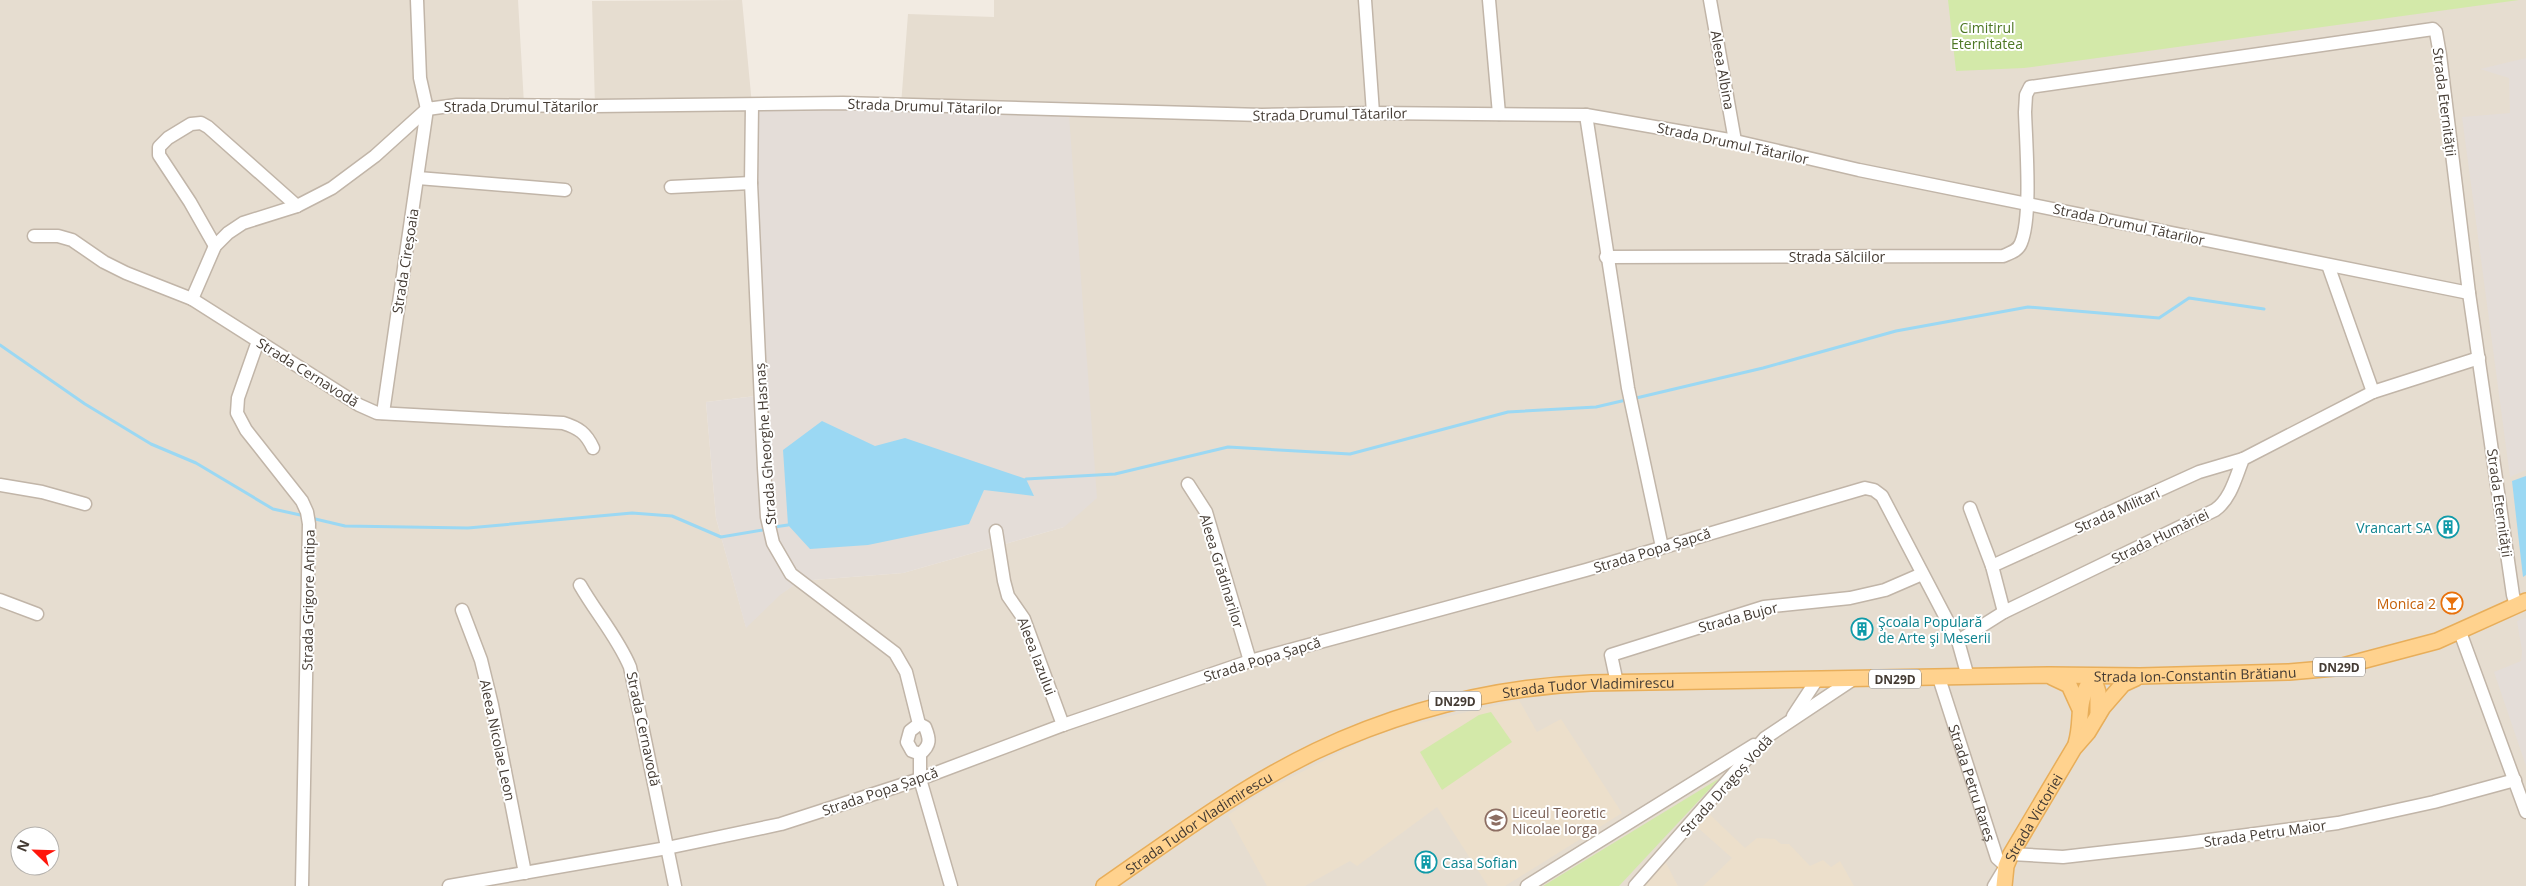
<svg xmlns="http://www.w3.org/2000/svg" width="2526" height="886" font-family="'Open Sans',sans-serif">
  <style>
    .residential { fill: #e6ddd0; fill-rule: evenodd }
    .industrial { fill: #e4ddd8 }
    .education { fill: #ecdfcb }
    .green { fill: #d3e9a9 }
    .water { fill: #9bd8f3 }
    .lines { fill: none; stroke-linecap: round; stroke-linejoin: round }
    .stream { stroke: #9bd8f3; stroke-width: 3 }
    .minor-casing { stroke: #c1b5a8; stroke-width: 15 }
    .major-casing { stroke: #e8ae5a; stroke-width: 18 }
    .minor { stroke: #fff; stroke-width: 12 }
    .major { stroke: #ffd28e; stroke-width: 15 }
    .labels { text-anchor: middle; dominant-baseline: central; stroke-width: 4; stroke-linejoin: round; paint-order: stroke }
    .shield { fill: #fff; stroke: #7c7670; stroke-width: 1 }
    .shield-label { font-size: 12px; font-weight: bold; fill: #443b33 }
    .park-label { font-size: 14px; fill: #4d7724; stroke: #fff }
    .street-label { font-size: 14px; fill: #443b33; stroke: #fff }
    .culture-label { font-size: 14px; fill: #0d838f; stroke: #fff; text-anchor: start }
    .food-label { font-size: 14px; fill: #c56008; stroke: #fff; text-anchor: end }
    .education-label { font-size: 14px; fill: #785e54; stroke: #fff; text-anchor: start }
  </style>
  <rect width="100%" height="100%" fill="#f2ebe2"/>
  <path class="residential" d="M 0,0 L 518,0 L 524,104 L 595,106 L 592,1 L 742,0 L 752,105 L 765,395 L 706,402 L 716,518 L 746,627 L 779,595 L 800,581 L 903,573 L 1064,527 L 901,105 L 908,14 L 994,17 L 994,0 L 2526,0 L 2526,886 L 0,886 ZM 20,836 L 50,836 L 50,866 L 20,866 Z"/>
  <g class="industrial">
    <polygon points="2526,58 2526,470 2510,477 2462,117 2510,113 2509,78 2480,69"/>
    <polygon points="1068,101 1097,498 1064,527 903,573 800,581 780,595 746,628 716,518 706,402 764,395 752,105"/>
    <polygon points="2526,618 2526,766 2494,672 2521,661 2522,651 2517,621"/>
  </g>
  <g class="education">
    <polygon points="1519,700 1537,732 1561,719 1622,813 1505,886 1488,886 1437,807 1357,866 1350,861 1305,886 1267,886 1228,815 1263,792 1346,749 1389,730"/>
    <polygon points="1708,813 1745,848 1757,838 1775,839 1781,844 1789,844 1810,866 1823,860 1831,867 1840,861 1854,886 1703,886 1732,858 1696,826"/>
    <polygon points="1665,861 1678,886 1643,886"/>
  </g>
  <g class="green">
    <polygon points="1948,0 2519,0 2024,68 1956,71"/>
    <polygon points="1491,712 1512,742 1442,790 1420,752 1479,715"/>
    <polygon points="1720,778 1619,886 1543,886"/>
  </g>
  <g class="water">
    <polygon points="822,421 875,446 905,438 1026,479 1034,496 984,490 969,524 868,545 810,549 788,525 783,450"/>
    <polygon points="2526,476 2526,575 2523,577 2512,481"/>
  </g>
  <g class="lines">
    <g class="stream">
      <polyline points="0,345 85,404 151,444 196,463 273,509 305,516"/>
      <polyline points="1632,399 1763,368 1896,331 2028,307 2159,318 2189,298 2264,309"/>
      <polyline points="1026,479 1115,474 1228,447 1350,454 1508,412 1596,407 1626,400"/>
      <polyline points="311,518 345,526 468,528 632,513 672,516 721,537 768,529"/>
      <polyline points="774,527 788,525"/>
    </g>
    <g class="minor-casing">
      <g id="minor">
        <polyline points="417,0 420,78 427,109 457,105 595,106 843,103 1262,115 1373,113 1586,115 1735,141 1859,170 2469,293"/>
        <polyline points="1365,0 1373,113"/>
        <polyline points="1489,0 1499,114"/>
        <polyline points="1710,0 1735,141"/>
        <polyline points="752,105 751,183 764,468 767,517 773,543 791,574 895,653 906,672 919,724 910,731 907,742 912,751 920,754 920,779 951,886"/>
        <polyline points="1586,115 1628,388 1662,547"/>
        <polyline points="418,178 565,190"/>
        <polyline points="671,187 751,183"/>
        <path d="M 34,236 L 58,236 L 72,240 L 104,262 L 126,273 L 192,299 L 359,405 L 377,413 L 563,423 C 579,428 586,433 593,448"/>
        <polyline points="215,246 190,202 159,155 159,147 168,138 191,124 201,123 208,127 297,206"/>
        <path d="M 1606,257 L 2003,256 C 2010,253 2018,251 2021,243 C 2032,217 2026,144 2025,112 L 2026,95 L 2030,87 L 2433,29 L 2436,32 L 2440,55 L 2469,293 L 2513,595 L 2516,605"/>
        <polyline points="2328,265 2373,392"/>
        <polyline points="192,299 215,246 228,233 243,223 297,206 332,188 375,156 427,109"/>
        <polyline points="258,341 238,398 237,413 246,430 302,501 307,512 309,524 302,886"/>
        <polyline points="383,413 427,109"/>
        <polyline points="1188,484 1206,512 1250,661"/>
        <polyline points="0,485 42,492 85,504"/>
        <polyline points="1970,508 1992,566 2004,612"/>
        <polyline points="996,531 1004,581 1008,596 1024,619 1063,725"/>
        <polyline points="1992,566 2199,472 2243,459"/>
        <path d="M 580,585 C 596,613 618,638 630,667 L 675,886"/>
        <polyline points="0,600 37,614"/>
        <polyline points="462,610 481,660 492,705 525,873"/>
        <polyline points="2460,632 2526,812"/>
        <path d="M 1958,641 L 2004,612 L 2215,510 C 2231,499 2236,476 2243,459 L 2373,392 L 2479,358"/>
        <path id="s1" d="M 1939,678 L 1997,858 L 2006,866 L 1994,886"/>
        <polyline points="1617,683 1611,655 1764,607 1850,598 1885,590 1922,574"/>
        <polyline points="1793,716 1816,681"/>
        <path d="M 919,724 L 925,727 C 930,739 931,745 920,754"/>
        <polyline points="2011,854 2063,857 2186,843 2338,823 2434,802 2515,780"/>
        <polyline points="449,886 667,848 781,824 920,779 1063,725 1250,661 1586,570 1865,488 1874,490 1882,496 1958,641 1968,677"/>
        <polyline points="1527,886 1754,745"/>
        <polyline points="1635,886 1765,738 1852,680"/>
      </g>
    </g>
    <g class="major-casing">
      <g id="major">
        <polyline points="2052,677 2069,685 2079,707"/>
        <polyline points="2093,677 2098,692 2098,715"/>
        <path d="M 2076,744 C 2084,717 2074,704 2093,677"/>
        <path id="s2" d="M 1104,886 C 1172,839 1241,787 1316,751 C 1403,710 1495,687 1591,683 L 2049,675 L 2140,676 L 2289,672 L 2335,668 L 2437,641 L 2526,601"/>
        <path id="s3" d="M 2004,886 L 2006,866 L 2011,854 L 2074,748 L 2088,732 L 2103,707 L 2123,684 L 2136,678"/>
      </g>
    </g>
    <use href="#minor" class="minor"/>
    <use href="#major" class="major"/>
  </g>
  <defs>
    <g id="building-ring" transform="scale(1.125)"><circle r="9.5" fill="#fff" stroke="#0f9aa8" stroke-width="1.5"/><path d="M-4-6H4V6H1V3H-1V6H-4ZM-2.5-4.3h1.7v1.8h-1.7ZM.8-4.3h1.7v1.8H.8ZM-2.5-1h1.7V.8h-1.7ZM.8-1h1.7V.8H.8Z" fill="#0f9aa8"/></g>
    <g id="bar-ring" transform="scale(1.125)"><circle r="9.5" fill="#fff" stroke="#e8710a" stroke-width="1.5"/><path d="M-6-5H6L.8 .8V4.5H3.5V6h-7V4.5H-.8V.8Z" fill="#e8710a"/></g>
    <g id="university-ring" transform="scale(1.125)"><circle r="9.5" fill="#fff" stroke="#8d6e63" stroke-width="1.5"/><path d="M0-5L7-2L0 1L-7-2ZM-4 1L0 2.5L4 1V4Q0 6-4 4Z" fill="#8d6e63"/></g>
  </defs>
  <g fill-rule="evenodd">
    <use href="#building-ring" x="2448" y="527"/>
    <use href="#bar-ring" x="2452" y="603"/>
    <use href="#building-ring" x="1862" y="629"/>
    <use href="#university-ring" x="1496" y="820"/>
    <use href="#building-ring" x="1426" y="862"/>
  </g>
  <g class="labels">
    <g class="shield">
      <rect x="2313" y="657.5" width="52" height="19" rx="4"/>
      <rect x="1869" y="669.5" width="52" height="19" rx="4"/>
      <rect x="1429" y="691.5" width="52" height="19" rx="4"/>
    </g>
    <g class="shield-label">
      <text x="2339" y="667">DN29D</text>
      <text x="1895" y="679">DN29D</text>
      <text x="1455" y="701">DN29D</text>
    </g>
    <g class="park-label">
      <text x="1987" y="27">Cimitirul<tspan x="1987" dy="16">Eternitatea</tspan></text>
    </g>
    <g class="street-label">
      <text transform="translate(1723 70) rotate(80)">Aleea Albina</text>
      <text transform="translate(2445 102) rotate(83)">Strada Eternității</text>
      <text x="521" y="106">Strada Drumul Tătarilor</text>
      <text transform="translate(925 106) rotate(2)">Strada Drumul Tătarilor</text>
      <text transform="translate(1330 114) rotate(-1)">Strada Drumul Tătarilor</text>
      <text transform="translate(1733 143) rotate(12)">Strada Drumul Tătarilor</text>
      <text transform="translate(2129 224) rotate(12)">Strada Drumul Tătarilor</text>
      <text x="1837" y="256">Strada Sălciilor</text>
      <text transform="translate(405 261) rotate(-81)">Strada Cireșoaia</text>
      <text transform="translate(308 372) rotate(32)">Strada Cernavodă</text>
      <text transform="translate(765 444) rotate(-94)">Strada Gheorghe Hasnaș</text>
      <text transform="translate(2500 503) rotate(82)">Strada Eternității</text>
      <text transform="translate(2117 510) rotate(-24)">Strada Militari</text>
      <text transform="translate(2160 536) rotate(-26)">Strada Humăriei</text>
      <text transform="translate(1652 550) rotate(-17)">Strada Popa Șapcă</text>
      <text transform="translate(1222 571) rotate(73)">Aleea Grădinarilor</text>
      <text transform="translate(308 600) rotate(-89)">Strada Grigore Antipa</text>
      <text transform="translate(1738 617) rotate(-15)">Strada Bujor</text>
      <text transform="translate(1037 656) rotate(69)">Aleea Iazului</text>
      <text transform="translate(1262 659) rotate(-17)">Strada Popa Șapcă</text>
      <text stroke="none"><textPath href="#s2" startOffset="1141">Strada Ion-Constantin Brătianu</textPath></text>
      <text stroke="none"><textPath href="#s2" startOffset="534">Strada Tudor Vladimirescu</textPath></text>
      <text transform="translate(644 729) rotate(78)">Strada Cernavodă</text>
      <text transform="translate(498 740) rotate(78)">Aleea Nicolae Leon</text>
      <text stroke="none"><textPath href="#s1" startOffset="110">Strada Petru Rareș</textPath></text>
      <text transform="translate(1726 785) rotate(-48)">Strada Dragoș Vodă</text>
      <text transform="translate(880 791) rotate(-19)">Strada Popa Șapcă</text>
      <text stroke="none"><textPath href="#s3" startOffset="76">Strada Victoriei</textPath></text>
      <text stroke="none"><textPath href="#s2" startOffset="114">Strada Tudor Vladimirescu</textPath></text>
      <text transform="translate(2265 833) rotate(-8)">Strada Petru Maior</text>
    </g>
    <g class="culture-label">
      <text x="2432" y="527" text-anchor="end">Vrancart SA</text>
      <text x="1878" y="621">Şcoala Populară<tspan x="1878" dy="16">de Arte şi Meserii</tspan></text>
      <text x="1442" y="862">Casa Sofian</text>
    </g>
    <g class="food-label">
      <text x="2436" y="603">Monica 2</text>
    </g>
    <g class="education-label">
      <text x="1512" y="812">Liceul Teoretic<tspan x="1512" dy="16">Nicolae Iorga</tspan></text>
    </g>
  </g>
  <g transform="translate(35 851) rotate(293)"><circle r="24" fill="#ffffff" stroke="#b4b1ad"/>
  <path d="M0-4L9 19L0 12L-9 19Z" fill="#ff160c"/>
  <text y="-8" font-size="14" font-weight="bold" text-anchor="middle" fill="#443b33">N</text>
  </g>
</svg>
